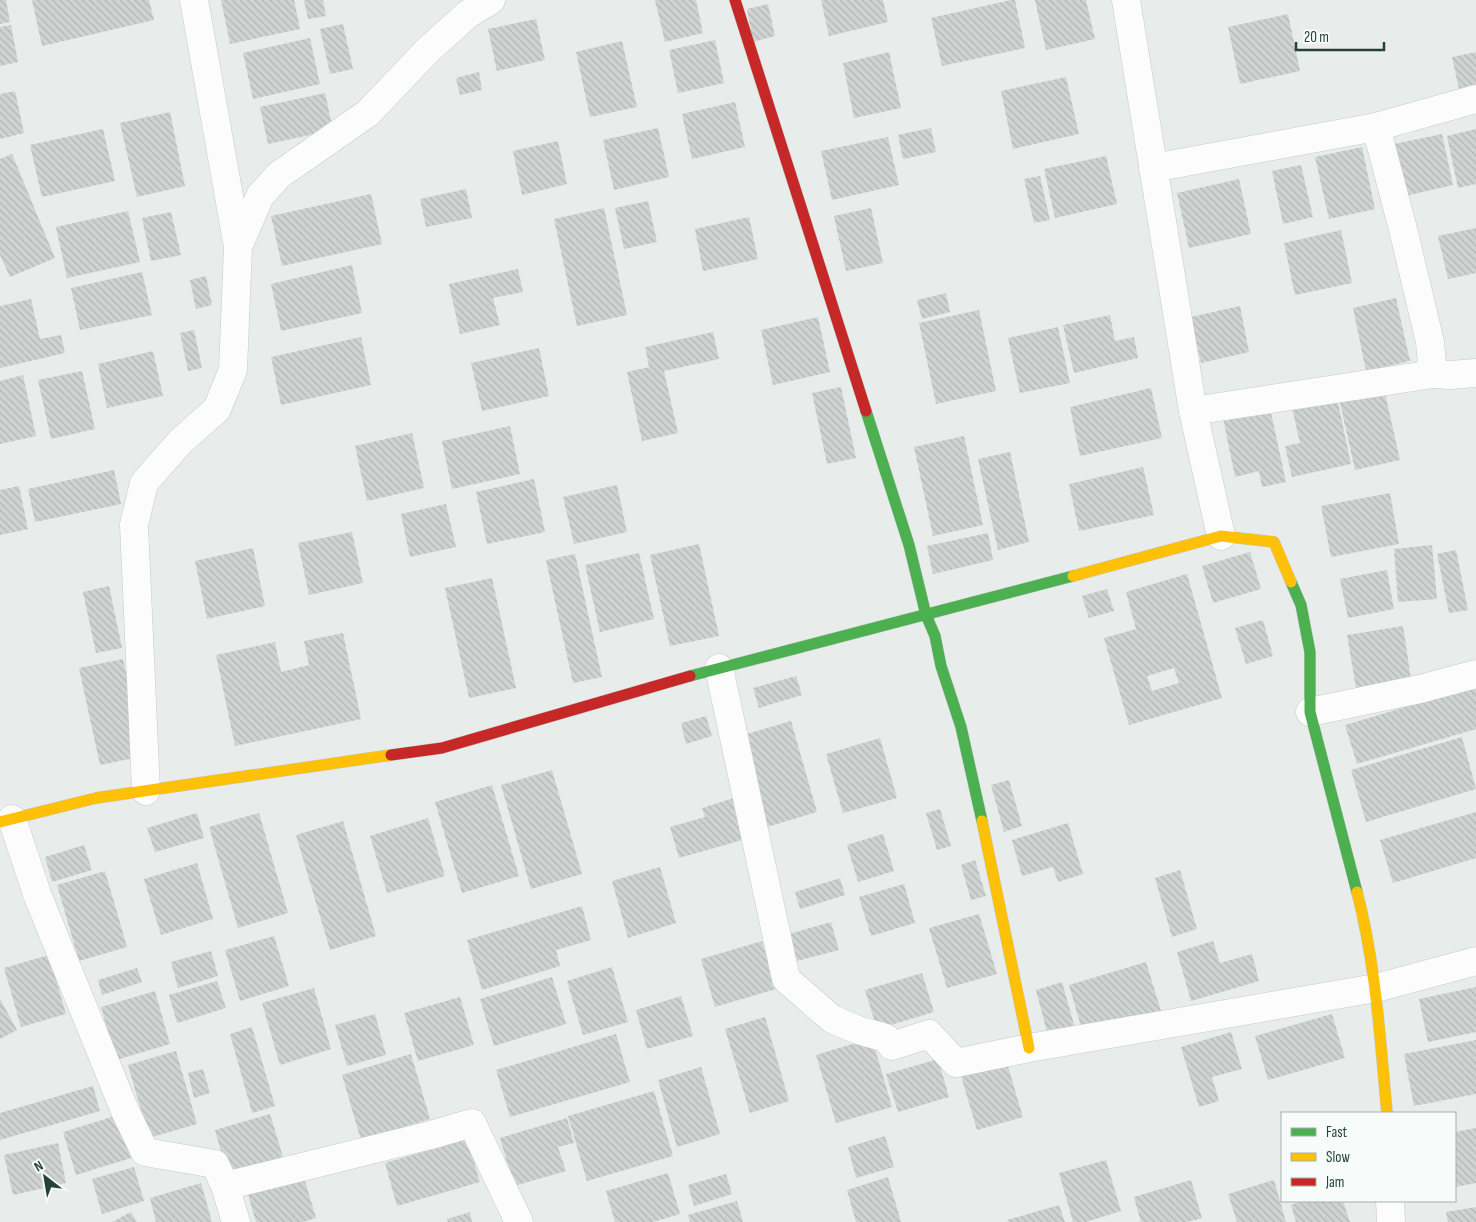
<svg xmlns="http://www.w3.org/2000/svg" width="1476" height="1222" font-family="'Sofia Sans Condensed',sans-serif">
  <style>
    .building { fill: url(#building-back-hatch); fill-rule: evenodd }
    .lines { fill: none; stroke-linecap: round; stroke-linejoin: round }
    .street-casing { stroke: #c5cac8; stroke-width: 29 }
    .fast-casing { stroke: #c3cbc8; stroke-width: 12 }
    .slow-casing { stroke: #c3cbc8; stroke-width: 12 }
    .jam-casing { stroke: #c3cbc8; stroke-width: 12 }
    .street { stroke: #fcfcfc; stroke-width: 28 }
    .fast { stroke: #4caf50; stroke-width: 11 }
    .slow { stroke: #ffc107; stroke-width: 11 }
    .jam { stroke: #c62828; stroke-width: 11 }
  </style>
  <defs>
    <pattern id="building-back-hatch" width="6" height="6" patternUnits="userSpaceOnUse" patternTransform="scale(1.25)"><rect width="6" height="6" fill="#cfd4d2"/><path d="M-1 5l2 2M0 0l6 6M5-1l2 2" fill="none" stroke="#b2b7b5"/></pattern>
  </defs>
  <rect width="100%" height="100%" fill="#e8edeb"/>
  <g class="building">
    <polygon points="0,0 6,0 10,22 0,24"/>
    <polygon points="32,0 149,0 154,20 42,46"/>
    <polygon points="221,0 294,0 300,29 230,44"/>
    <polygon points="304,0 323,0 326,16 308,19"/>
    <polygon points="655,0 696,0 703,33 665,42"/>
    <polygon points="821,0 883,0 888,22 829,36"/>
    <polygon points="1011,0 1015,0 1025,48 942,66 931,18"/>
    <polygon points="1035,0 1086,0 1095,39 1046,50"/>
    <polygon points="768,4 775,36 753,42 747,9"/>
    <polygon points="1288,14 1300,71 1240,84 1228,27"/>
    <polygon points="536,19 545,60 497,71 488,29"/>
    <polygon points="343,24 353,69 330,74 320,29"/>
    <polygon points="11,25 18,62 0,66 0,27"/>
    <polygon points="310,38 320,84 253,99 243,53"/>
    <polygon points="715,40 724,83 678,93 669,50"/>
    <polygon points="622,41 637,107 590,117 576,52"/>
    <polygon points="889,52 901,108 854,118 843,63"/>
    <polygon points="1476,52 1476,91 1460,94 1452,57"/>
    <polygon points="479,72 482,90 460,95 456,78"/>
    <polygon points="1066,77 1079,134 1013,149 1001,91"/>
    <polygon points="15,91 24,133 0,139 0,94"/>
    <polygon points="325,93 333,130 268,144 260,107"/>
    <polygon points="735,102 745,147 692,159 682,114"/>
    <polygon points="170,112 185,186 137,197 120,123"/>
    <polygon points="658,128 669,177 614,190 603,140"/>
    <polygon points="931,128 936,152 903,159 898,135"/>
    <polygon points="103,129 115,181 42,197 30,145"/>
    <polygon points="1476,129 1476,184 1458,188 1447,136"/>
    <polygon points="1442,134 1453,185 1405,196 1394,144"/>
    <polygon points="888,137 899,185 832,200 821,151"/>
    <polygon points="558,141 567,184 522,195 513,151"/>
    <polygon points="1362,147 1375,209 1329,219 1315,157"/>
    <polygon points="12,154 55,258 10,277 0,255 0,159"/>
    <polygon points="1106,156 1117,204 1055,218 1044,169"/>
    <polygon points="1301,165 1313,217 1283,224 1272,171"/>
    <polygon points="1040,176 1050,220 1034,223 1024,179"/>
    <polygon points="1239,179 1251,234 1189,248 1177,193"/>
    <polygon points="466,189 472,218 426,227 420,199"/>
    <polygon points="371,194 382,244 282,266 271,216"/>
    <polygon points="648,201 657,242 624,249 615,208"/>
    <polygon points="604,208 627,315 577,326 554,219"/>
    <polygon points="871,208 883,263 846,271 834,216"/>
    <polygon points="128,211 140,262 67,278 56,227"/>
    <polygon points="171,212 181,255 151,261 142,218"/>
    <polygon points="749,217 758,259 703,271 695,229"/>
    <polygon points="1476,228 1476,273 1448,279 1438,236"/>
    <polygon points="1341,230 1352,283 1295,295 1284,243"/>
    <polygon points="352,265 362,313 281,331 271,284"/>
    <polygon points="518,269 523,292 493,298 500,325 460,334 449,284"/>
    <polygon points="142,272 152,315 80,330 71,288"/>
    <polygon points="206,276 212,305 196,309 190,280"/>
    <polygon points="946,293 950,312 922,319 917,300"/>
    <polygon points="1396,298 1410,361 1366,371 1353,308"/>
    <polygon points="31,299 40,339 61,335 65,353 0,368 0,306"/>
    <polygon points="1240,306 1249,352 1201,363 1191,317"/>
    <polygon points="979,310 996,391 936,404 919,323"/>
    <polygon points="1110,315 1115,341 1134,337 1138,358 1074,373 1063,325"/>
    <polygon points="818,317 830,372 773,385 761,330"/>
    <polygon points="1058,327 1070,383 1020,393 1008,338"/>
    <polygon points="194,330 202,368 188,371 180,333"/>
    <polygon points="713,332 719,359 664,371 678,433 642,441 627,372 649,367 645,347"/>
    <polygon points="361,337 371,385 281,405 271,357"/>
    <polygon points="539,348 549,396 482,411 471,363"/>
    <polygon points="153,351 163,396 107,408 98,364"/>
    <polygon points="82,371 95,429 51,439 38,380"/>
    <polygon points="23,375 36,436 0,444 0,381"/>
    <polygon points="841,387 856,458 827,464 812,393"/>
    <polygon points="1151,388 1162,438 1080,456 1070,407"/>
    <polygon points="1385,393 1400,460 1355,470 1340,403"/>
    <polygon points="1337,398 1351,464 1292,477 1285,446 1300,443 1292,408"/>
    <polygon points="1270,408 1286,482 1262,487 1259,471 1235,477 1223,418"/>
    <polygon points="510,426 520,474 452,489 442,441"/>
    <polygon points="412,433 424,488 367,501 355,446"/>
    <polygon points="964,436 983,525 933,536 914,447"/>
    <polygon points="1010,452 1029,542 998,550 978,459"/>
    <polygon points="1143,467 1154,515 1079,531 1069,484"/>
    <polygon points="114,470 121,504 35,522 28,489"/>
    <polygon points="534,479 545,532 487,544 476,492"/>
    <polygon points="617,485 627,532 574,544 563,497"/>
    <polygon points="19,486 28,529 0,535 0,490"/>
    <polygon points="1390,493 1399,544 1331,557 1321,506"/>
    <polygon points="446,504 456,547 410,557 401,514"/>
    <polygon points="352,532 363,583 309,595 298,543"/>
    <polygon points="988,533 993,560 933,574 927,546"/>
    <polygon points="699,544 719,636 670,646 650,555"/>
    <polygon points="1432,545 1437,599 1398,602 1394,549"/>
    <polygon points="253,548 265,606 207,619 195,561"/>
    <polygon points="1456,550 1468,610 1449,613 1437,554"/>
    <polygon points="1250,552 1261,589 1213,603 1202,566"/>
    <polygon points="639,553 654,619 600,632 585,565"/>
    <polygon points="575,554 602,677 573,683 546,560"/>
    <polygon points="1387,570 1394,609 1348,618 1340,579"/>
    <path d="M 1187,574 L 1222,698 L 1129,725 L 1104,638 L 1136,629 L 1126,592 ZM 1174,668 L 1179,683 L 1152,691 L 1147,676 Z"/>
    <polygon points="492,578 516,688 469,698 445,588"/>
    <polygon points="109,586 122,648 96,653 83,592"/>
    <polygon points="1107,589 1114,611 1089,618 1082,596"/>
    <polygon points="1263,620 1273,656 1246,664 1235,628"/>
    <polygon points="1403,626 1411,679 1356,688 1347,635"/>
    <polygon points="343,633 361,719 235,746 216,655 275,642 281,672 309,665 304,641"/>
    <polygon points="123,659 144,756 100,765 79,668"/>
    <polygon points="796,676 802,695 759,708 753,688"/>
    <polygon points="1476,686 1476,729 1357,764 1345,725"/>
    <polygon points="706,716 712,736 686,744 681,723"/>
    <polygon points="791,721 817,812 767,827 740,736"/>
    <polygon points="1462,737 1476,789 1366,822 1351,770"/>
    <polygon points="880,738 897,798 843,813 826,754"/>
    <polygon points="552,770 582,874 531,889 501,785"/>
    <polygon points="1009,780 1022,826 1004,832 991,785"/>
    <polygon points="492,785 519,876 462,893 435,802"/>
    <polygon points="734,798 746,839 679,858 670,827 705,817 702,808"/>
    <polygon points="940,809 951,846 937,850 926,813"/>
    <polygon points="1476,812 1476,858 1393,883 1380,840"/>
    <polygon points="197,813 204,838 155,852 147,828"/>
    <polygon points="259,813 288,913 238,928 209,827"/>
    <polygon points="428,818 445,876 387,893 370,836"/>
    <polygon points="343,821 376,936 330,950 296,835"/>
    <polygon points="1068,823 1083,874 1058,882 1053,867 1022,876 1012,840"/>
    <polygon points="883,834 894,871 858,882 847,845"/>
    <polygon points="84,845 92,870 52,882 45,857"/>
    <polygon points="975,860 986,896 971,900 961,865"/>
    <polygon points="197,863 213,919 161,935 144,879"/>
    <polygon points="660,867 676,923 628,938 612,881"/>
    <polygon points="1180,870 1197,929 1172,937 1155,878"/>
    <polygon points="105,871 127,947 79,961 57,885"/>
    <polygon points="840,878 845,895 800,909 795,892"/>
    <polygon points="904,884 915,923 871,936 859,897"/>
    <polygon points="582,906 591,940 556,950 560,966 482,990 467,940"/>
    <polygon points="979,914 997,974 947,988 929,928"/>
    <polygon points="831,922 839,950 797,961 789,934"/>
    <polygon points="274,936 289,986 240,1001 225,950"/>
    <polygon points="762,941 776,989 715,1007 701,959"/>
    <polygon points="1213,941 1220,963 1252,954 1259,981 1191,1001 1177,952"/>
    <polygon points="211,951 218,976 178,988 171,962"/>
    <polygon points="49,955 66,1014 21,1027 4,968"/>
    <polygon points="1146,962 1162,1014 1084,1037 1069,985"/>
    <polygon points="612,967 628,1022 583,1035 567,981"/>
    <polygon points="137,968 142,982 102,995 98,980"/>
    <polygon points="922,973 934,1012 877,1029 865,990"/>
    <polygon points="552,977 566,1024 494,1046 480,999"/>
    <polygon points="217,981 226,1008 177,1023 169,995"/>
    <polygon points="1062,982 1075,1028 1048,1036 1036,990"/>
    <polygon points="1476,987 1476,1032 1428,1042 1419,999"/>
    <polygon points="314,988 331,1049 280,1065 262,1003"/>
    <polygon points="155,991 170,1044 116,1060 101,1007"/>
    <polygon points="681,996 693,1036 647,1049 636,1010"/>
    <polygon points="460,997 474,1045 418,1061 404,1013"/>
    <polygon points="0,999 17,1030 0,1039"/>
    <polygon points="375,1014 386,1055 347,1066 335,1025"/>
    <polygon points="1332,1014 1345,1058 1268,1080 1255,1036"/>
    <polygon points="765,1017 789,1101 750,1113 725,1029"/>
    <polygon points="252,1027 275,1106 252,1113 230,1034"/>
    <polygon points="1231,1032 1242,1069 1212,1077 1219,1101 1199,1107 1181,1047"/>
    <polygon points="616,1034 630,1082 510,1117 496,1070"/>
    <polygon points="872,1038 892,1107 836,1123 816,1055"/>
    <polygon points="1476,1040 1476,1094 1414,1106 1404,1054"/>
    <polygon points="176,1051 197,1124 149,1138 128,1065"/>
    <polygon points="411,1054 430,1119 361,1140 342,1075"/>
    <polygon points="938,1059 949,1097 898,1112 886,1074"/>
    <polygon points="1007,1063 1023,1117 977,1130 961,1076"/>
    <polygon points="701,1067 720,1134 677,1147 658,1080"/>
    <polygon points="203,1069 210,1093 194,1098 188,1073"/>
    <polygon points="93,1086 100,1111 0,1140 0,1113"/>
    <polygon points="654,1091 673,1156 587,1181 568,1116"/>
    <polygon points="270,1114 283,1157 227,1173 215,1130"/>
    <polygon points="118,1115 131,1158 76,1175 63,1132"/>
    <polygon points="567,1118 574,1143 558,1147 566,1171 514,1186 500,1138"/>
    <polygon points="1476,1128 1476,1183 1455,1187 1455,1132"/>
    <polygon points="885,1136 894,1167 856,1178 848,1147"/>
    <polygon points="467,1139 480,1182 397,1206 385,1163"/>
    <polygon points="58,1143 66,1183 13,1195 4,1155"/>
    <polygon points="1106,1160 1121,1211 1086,1222 1073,1222 1059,1173"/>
    <polygon points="134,1167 144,1201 102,1214 92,1179"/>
    <polygon points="668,1173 680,1214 653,1222 615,1222 606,1191"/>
    <polygon points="303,1174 316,1218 303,1222 256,1222 247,1191"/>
    <polygon points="726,1174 732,1194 694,1206 688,1185"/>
    <polygon points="888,1177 901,1222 856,1222 847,1190"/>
    <polygon points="1191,1180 1202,1218 1187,1222 1141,1222 1134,1197"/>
    <polygon points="1274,1180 1286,1222 1237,1222 1228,1194"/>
    <polygon points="201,1183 212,1222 156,1222 150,1198"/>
    <polygon points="737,1201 743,1222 690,1222 688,1215"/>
    <polygon points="1302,1201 1343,1201 1350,1222 1296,1222 1291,1205"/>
    <polygon points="1059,1205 1065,1222 1008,1222 1007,1220"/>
    <polygon points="1476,1207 1476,1222 1448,1222 1446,1212"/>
    <polygon points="131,1212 137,1222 112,1222"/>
    <polygon points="470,1212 472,1222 448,1222 447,1219"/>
  </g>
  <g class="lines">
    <g class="street-casing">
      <g id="street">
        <polyline points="1126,0 1193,411 1221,536"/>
        <polyline points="1376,127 1403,229 1430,342 1433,374"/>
        <polyline points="1153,168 1376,127 1476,99"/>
        <polyline points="238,247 260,196 279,175 368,113 428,50 468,14 491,0"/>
        <polyline points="1193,411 1433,374 1451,375 1476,373"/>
        <polyline points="719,668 786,979 832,1019 858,1030 886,1038 892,1046 929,1034 956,1063 1029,1048 1376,988 1476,961"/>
        <polyline points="1310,712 1420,689 1476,674"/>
        <polyline points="146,791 134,525 144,483 180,442 217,409 233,370 238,247 194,0"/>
        <polyline points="12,819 37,894 125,1111 145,1152 215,1164 225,1186 236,1222"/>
        <polyline points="225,1186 431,1135 472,1123 519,1222"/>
        <polyline points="1390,1201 1391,1222"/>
      </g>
    </g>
    <g class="fast-casing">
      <g id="fast">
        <polyline points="866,411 909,545 926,615 935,636 941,666 961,727 982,821"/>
        <polyline points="1291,582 1301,605 1310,652 1310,712 1357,892"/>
        <polyline points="690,676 1073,576"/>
      </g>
    </g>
    <g class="slow-casing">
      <g id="slow">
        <polyline points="1073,576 1221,536 1274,542 1291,582"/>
        <polyline points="982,821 1029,1048"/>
        <polyline points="0,822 96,798 391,755"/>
        <path d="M 1357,892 C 1376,965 1380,1039 1387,1113"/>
      </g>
    </g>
    <g class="jam-casing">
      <g id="jam">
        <polyline points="735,0 866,411"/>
        <polyline points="391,755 442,748 690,676"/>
      </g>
    </g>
    <use href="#street" class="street"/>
    <use href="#fast" class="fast"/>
    <use href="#slow" class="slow"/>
    <use href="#jam" class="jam"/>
  </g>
  <rect x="1281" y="1112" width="175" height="90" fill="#f7fbf9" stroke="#a3b1ad"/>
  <rect x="1291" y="1128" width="25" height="8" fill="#4caf50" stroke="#a3b1ad"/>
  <text x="1326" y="1137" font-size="15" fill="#24423a">Fast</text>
  <rect x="1291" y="1153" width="25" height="8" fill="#ffc107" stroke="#a3b1ad"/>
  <text x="1326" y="1162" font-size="15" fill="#24423a">Slow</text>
  <rect x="1291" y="1178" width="25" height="8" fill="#c62828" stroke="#a3b1ad"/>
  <text x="1326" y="1187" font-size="15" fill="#24423a">Jam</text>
  <g transform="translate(45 1177) rotate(329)" stroke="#f7fbf9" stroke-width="4" paint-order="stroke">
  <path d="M0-4L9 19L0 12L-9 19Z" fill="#24423a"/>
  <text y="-8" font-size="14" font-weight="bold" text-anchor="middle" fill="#24423a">N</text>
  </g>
  <path d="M1296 42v8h88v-8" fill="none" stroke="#24423a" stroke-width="2.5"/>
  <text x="1304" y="42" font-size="15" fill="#24423a" stroke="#f7fbf9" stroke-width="4" paint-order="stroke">20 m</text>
</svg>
